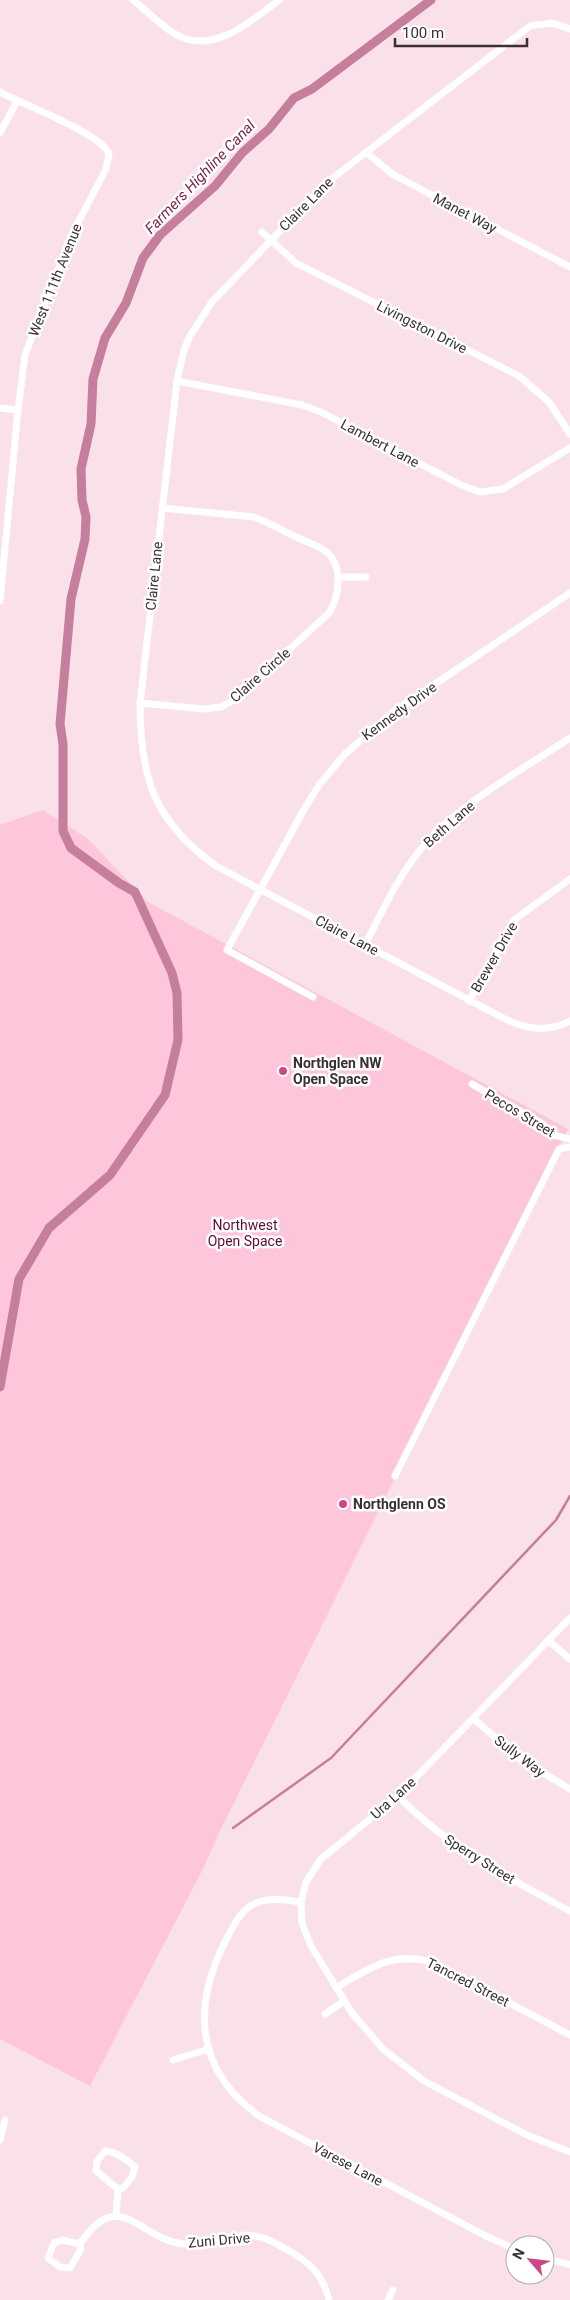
<svg xmlns="http://www.w3.org/2000/svg" width="570" height="2300" font-family="Roboto,sans-serif">
  <style>
    .green { fill: #fdc6db }
    .lines { fill: none; stroke-linecap: round; stroke-linejoin: round }
    .stream { stroke: #c57e9b; stroke-width: 2.5 }
    .canal { stroke: #c57e9b; stroke-width: 9 }
    .street { stroke: #fff; stroke-width: 7 }
    .poi-dot { fill: #cc4688; stroke: #fff; stroke-width: 2 }
    .labels { text-anchor: middle; dominant-baseline: central; stroke-width: 5; stroke-linejoin: round; paint-order: stroke }
    .street-label { font-size: 14px; fill: #3a3034; stroke: #fff }
    .poi-label { font-size: 14px; font-weight: bold; fill: #3a3034; stroke: #fff; text-anchor: start }
    .park-label { font-size: 14px; fill: #620b3b; stroke: #fff }
    .water-label { font-size: 15px; font-style: italic; fill: #7b2650; stroke: #fff }
  </style>
  <rect width="100%" height="100%" fill="#fae0e9"/>
  <polygon class="green" points="43,810 88,839 148,902 568,1129 220,1831 204,1867 90,2086 0,2039 0,825"/>
  <g class="lines">
    <polyline class="stream" points="233,1828 331,1758 556,1520 570,1496"/>
    <polyline class="canal" points="0,1387 19,1279 49,1228 110,1175 165,1095 178,1040 177,993 172,973 135,892 119,883 71,848 63,831 63,744 60,724 71,599 85,539 86,517 82,500 81,469 91,424 93,379 105,338 126,303 143,258 160,235 215,186 242,153 269,129 294,98 312,89 431,0"/>
    <g class="street">
      <path d="M 133,0 C 147,11 160,25 175,34 C 212,56 252,21 279,0"/>
      <path d="M 570,29 L 552,23 L 530,26 L 325,184 L 212,302 L 190,336 L 184,350 L 177,381 L 140,703 C 140,776 153,821 216,866 L 507,1020 C 529,1030 548,1032 570,1021"/>
      <path d="M 0,92 C 22,104 102,134 109,154 L 106,169 L 71,236 L 25,355 L 18,410 L 0,601"/>
      <polyline points="0,133 17,101"/>
      <polyline points="366,152 392,174 570,267"/>
      <polyline points="262,232 296,263 519,376 549,402 570,434"/>
      <polyline points="177,381 302,405 321,412 461,485 480,492 503,489 570,448"/>
      <polyline points="0,408 18,410"/>
      <polyline points="339,577 366,577"/>
      <path d="M 140,703 L 204,709 L 221,707 L 234,700 L 329,613 C 340,595 344,564 324,550 C 316,545 305,541 296,537 C 282,530 269,523 254,517 L 162,508"/>
      <path d="M 365,945 C 383,910 400,872 426,843 C 461,803 525,768 570,738"/>
      <polyline points="313,997 227,950 302,813 319,785 345,754 392,713 570,593"/>
      <polyline points="469,1001 514,920 570,879"/>
      <polyline points="472,1084 543,1124 549,1134 570,1139"/>
      <polyline points="395,1476 559,1149 570,1147"/>
      <polyline points="570,1618 398,1796 321,1859 306,1882 301,1902 302,1923 311,1946 352,2013 383,2049 424,2081 527,2135 570,2152"/>
      <polyline points="548,1640 570,1659"/>
      <polyline points="474,1719 521,1760 570,1789"/>
      <path d="M 398,1796 C 448,1847 508,1878 570,1911"/>
      <path d="M 301,1902 C 287,1900 270,1897 256,1903 C 242,1909 236,1921 229,1934 C 210,1970 197,2009 209,2050 C 217,2078 236,2099 259,2116 L 484,2235 L 515,2249"/>
      <path d="M 336,1988 C 369,1968 393,1951 432,1962 L 570,2035"/>
      <polyline points="325,2014 344,2001"/>
      <polyline points="173,2060 209,2049"/>
      <polyline points="0,2140 5,2120"/>
      <path d="M 105,2151 C 114,2151 128,2160 135,2167 L 132,2177 L 123,2188 L 118,2189 L 96,2171 L 97,2161 Z"/>
      <polyline points="116,2216 118,2189"/>
      <polygon points="62,2240 80,2244 81,2249 70,2268 60,2267 48,2258 54,2243"/>
      <path d="M 80,2244 C 119,2184 140,2240 184,2244 C 205,2245 227,2235 248,2235 C 262,2236 272,2241 284,2248 C 308,2261 322,2272 329,2300"/>
      <polyline points="545,2258 570,2265"/>
      <polyline points="388,2300 393,2290"/>
    </g>
  </g>
  <g class="poi-dot">
    <circle cx="283" cy="1071" r="5"/>
    <circle cx="343" cy="1504" r="5"/>
  </g>
  <g class="labels">
    <g class="street-label">
      <text transform="translate(306 204) rotate(-45)">Claire Lane</text>
      <text transform="translate(465 213) rotate(28)">Manet Way</text>
      <text transform="translate(55 280) rotate(-68)">West 111th Avenue</text>
      <text transform="translate(422 327) rotate(27)">Livingston Drive</text>
      <text transform="translate(380 443) rotate(28)">Lambert Lane</text>
      <text transform="translate(154 576) rotate(-84)">Claire Lane</text>
      <text transform="translate(260 675) rotate(-41)">Claire Circle</text>
      <text transform="translate(399 711) rotate(-36)">Kennedy Drive</text>
      <text transform="translate(449 824) rotate(-41)">Beth Lane</text>
      <text transform="translate(347 935) rotate(28)">Claire Lane</text>
      <text transform="translate(494 957) rotate(-60)">Brewer Drive</text>
      <text transform="translate(520 1113) rotate(31)">Pecos Street</text>
      <text transform="translate(520 1756) rotate(37)">Sully Way</text>
      <text transform="translate(393 1798) rotate(-42)">Ura Lane</text>
      <text transform="translate(480 1859) rotate(32)">Sperry Street</text>
      <text transform="translate(468 1982) rotate(27)">Tancred Street</text>
      <text transform="translate(348 2164) rotate(28)">Varese Lane</text>
      <text transform="translate(219 2240) rotate(-5)">Zuni Drive</text>
    </g>
    <g class="poi-label">
      <text x="293" y="1063">Northglen NW<tspan x="293" dy="16">Open Space</tspan></text>
      <text x="353" y="1504">Northglenn OS</text>
    </g>
    <g class="park-label">
      <text x="245" y="1225">Northwest<tspan x="245" dy="16">Open Space</tspan></text>
    </g>
    <g class="water-label">
      <text transform="translate(200 177) rotate(-46)">Farmers Highline Canal</text>
    </g>
  </g>
  <g transform="translate(530 2260) rotate(298)"><circle r="24" fill="#ffffff" stroke="#b0acae"/>
  <path d="M0-4L9 19L0 12L-9 19Z" fill="#cc4688"/>
  <text y="-8" font-size="14" font-weight="bold" text-anchor="middle" fill="#3a3034">N</text>
  </g>
  <path d="M395 38v8h132v-8" fill="none" stroke="#3a3034" stroke-width="2.5"/>
  <text x="402" y="38" font-size="15" fill="#3a3034" stroke="#ffffff" stroke-width="4" paint-order="stroke">100 m</text>
</svg>
